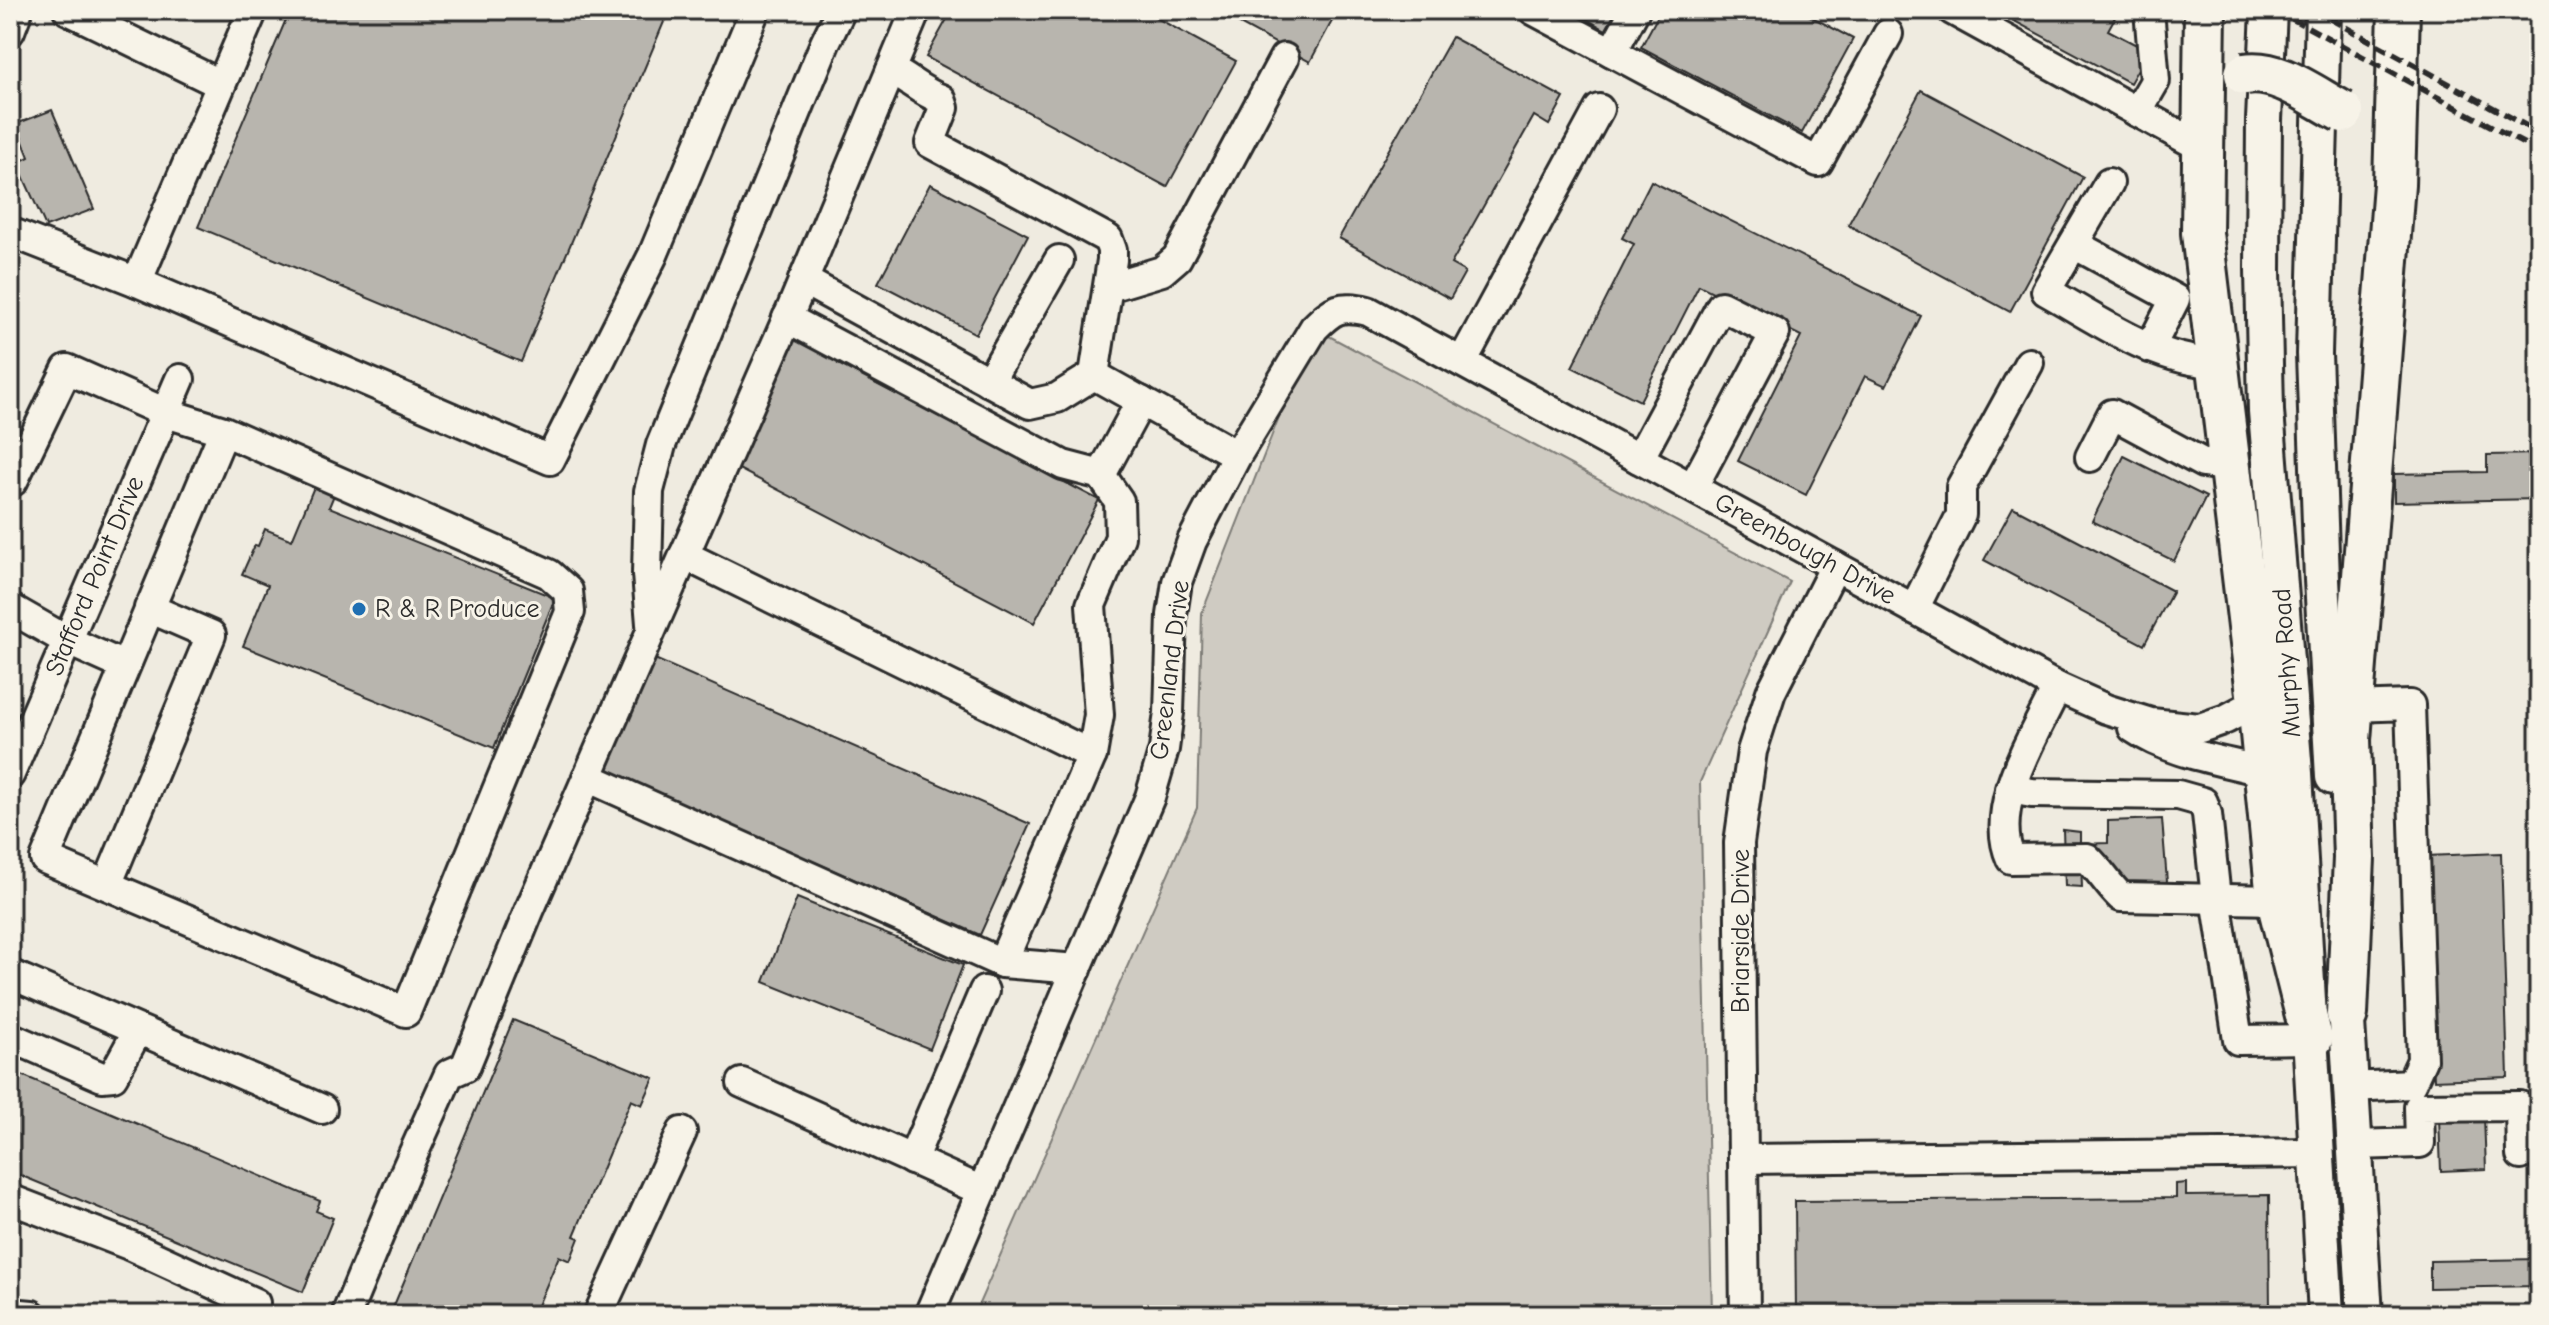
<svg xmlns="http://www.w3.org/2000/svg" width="2549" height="1325" font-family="'Comic Neue',sans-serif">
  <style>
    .green { fill: #cfcbc2; stroke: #7d7b76; stroke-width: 2 }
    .building { fill: #b8b5ae; stroke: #2b2b2b; stroke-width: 2 }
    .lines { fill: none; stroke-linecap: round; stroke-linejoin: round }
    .minor-casing { stroke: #2b2b2b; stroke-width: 34 }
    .major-casing { stroke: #2b2b2b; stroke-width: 40 }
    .highway-casing { stroke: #2b2b2b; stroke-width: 46 }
    .minor { stroke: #f7f3e8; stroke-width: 28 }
    .major { stroke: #f7f3e8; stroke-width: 34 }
    .highway { stroke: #f7f3e8; stroke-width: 40 }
    .rail { stroke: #2b2b2b; stroke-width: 6; stroke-dasharray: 12 6; stroke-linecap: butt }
    .highway-bridge-casing { stroke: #2b2b2b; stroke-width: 46; stroke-linecap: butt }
    .highway-bridge { stroke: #f7f3e8; stroke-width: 40 }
    .poi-dot { fill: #1f6fb2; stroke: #f7f3e8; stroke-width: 3 }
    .labels { text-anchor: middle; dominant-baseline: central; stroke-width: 6; stroke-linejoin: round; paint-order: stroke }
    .street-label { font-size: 26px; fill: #2b2b2b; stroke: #f7f3e8 }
    .poi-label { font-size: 26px; fill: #2b2b2b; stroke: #f7f3e8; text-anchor: start }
  </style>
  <rect width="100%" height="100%" fill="#efebe0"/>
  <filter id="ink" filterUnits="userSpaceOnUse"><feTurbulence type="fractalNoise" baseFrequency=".0125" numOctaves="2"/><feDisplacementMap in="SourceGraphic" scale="16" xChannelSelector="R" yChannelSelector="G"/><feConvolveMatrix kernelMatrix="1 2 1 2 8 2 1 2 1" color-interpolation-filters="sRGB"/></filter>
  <g filter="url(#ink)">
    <polygon class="green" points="1314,328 1790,582 1700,782 1712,1315 974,1315 1197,808 1202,613"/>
    <g class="building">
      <polygon points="290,10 669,10 521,362 198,227"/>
      <polygon points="952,10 1142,10 1236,61 1167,187 926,57"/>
      <polygon points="1214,10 1338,10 1310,62"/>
      <polygon points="1571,10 1618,10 1606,30"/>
      <polygon points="1661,10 1799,10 1853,39 1802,133 1641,47"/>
      <polygon points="1994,10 2119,10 2108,30 2148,51 2130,83"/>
      <polygon points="1452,37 1564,98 1549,125 1534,116 1451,264 1465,272 1450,299 1339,238"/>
      <polygon points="1921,90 2083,177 2010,312 1848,225"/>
      <polygon points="52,110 94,209 46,227 17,163 29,157 16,124"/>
      <polygon points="1651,181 1921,316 1886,386 1865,376 1806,495 1738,461 1801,336 1699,285 1640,401 1572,367 1634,244 1622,238"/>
      <polygon points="930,184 1028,235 976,334 878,283"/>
      <polygon points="795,338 839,361 838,364 1099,500 1034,623 729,464"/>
      <polygon points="2539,454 2539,499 2394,502 2394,474 2487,472 2487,455"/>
      <polygon points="2124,456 2206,497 2174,561 2092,521"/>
      <polygon points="316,482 336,490 329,507 555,598 494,748 243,646 268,585 242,574 255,545 258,546 265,529 292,540"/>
      <polygon points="2013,507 2173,591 2144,645 1984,560"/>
      <polygon points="648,656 1030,824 980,935 599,767"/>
      <polygon points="2162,819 2167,882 2111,883 2081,863 2082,887 2065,886 2063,830 2080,832 2080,844 2108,843 2108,821"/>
      <polygon points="2501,853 2508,1077 2434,1080 2426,856"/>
      <polygon points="797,898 963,965 930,1049 764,982"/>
      <polygon points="513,1020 654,1078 642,1105 631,1100 574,1236 579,1238 570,1261 559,1256 534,1315 390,1315"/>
      <polygon points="10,1070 320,1201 316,1211 333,1218 303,1292 10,1171"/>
      <polygon points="2484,1116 2486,1169 2441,1171 2439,1118"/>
      <polygon points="2186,1183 2186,1196 2269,1195 2270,1315 1796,1315 1795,1201 2176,1198 2176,1184"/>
      <polygon points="2539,1259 2539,1286 2430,1288 2430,1261"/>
    </g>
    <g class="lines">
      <g class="minor-casing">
        <g id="minor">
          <polyline points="68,10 220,84"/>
          <polyline points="253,10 137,282 550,460 653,255 755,10"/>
          <polyline points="1533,10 1818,162 1888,34"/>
          <polyline points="1952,10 2203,148"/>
          <polyline points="10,31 18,10"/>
          <polyline points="1612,52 1635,10"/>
          <polyline points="2137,112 2155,81 2149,10"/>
          <path d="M 2109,183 L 2046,291 C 2100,321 2154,361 2217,363"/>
          <polyline points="10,232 137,282"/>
          <polyline points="2074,244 2175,299 2150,348"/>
          <path d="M 803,280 L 1030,404 L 1057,398 L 1094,375 L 1112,260 L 1112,250 L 1108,239 L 930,143 L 944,108 L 941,99 C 922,92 909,79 891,70"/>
          <polyline points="1109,287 1162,271 1177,258 1284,58"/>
          <polyline points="787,318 1063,465 1101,475"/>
          <polyline points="1462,362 1599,109"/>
          <polyline points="1094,375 1237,455"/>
          <polyline points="989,382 1059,260"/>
          <polyline points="2090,457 2112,414 2203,463 2230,467"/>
          <polyline points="1639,459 1721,306 1775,333 1693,487"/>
          <polyline points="13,481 67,369 166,413 224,431 549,574 568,591 570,612 406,1012 45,859 224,431"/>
          <polyline points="684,555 1092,755"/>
          <polyline points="10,608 66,640 124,666"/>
          <polyline points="1914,609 1961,515 1961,487 2029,363"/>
          <polyline points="651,624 647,574 649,491 661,445 825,43 841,10"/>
          <path d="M 2057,687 C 2035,735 1987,806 2011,859 L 2087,858 C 2100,870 2108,885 2121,897 L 2277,900"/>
          <path d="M 2133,728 C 2171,754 2221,760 2265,772"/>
          <polyline points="10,774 180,379"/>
          <polyline points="587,777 1002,963 1077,969"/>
          <polyline points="2010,789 2032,793 2178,795 2203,802 2207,814 2216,898 2238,1040 2312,1039"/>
          <polyline points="107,885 211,635 149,608"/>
          <polyline points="1002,963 1092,755 1099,715 1091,605 1120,537 1119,501 1101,475 1141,401"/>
          <polyline points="10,974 322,1109"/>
          <polyline points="10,1037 102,1077 113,1076 138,1030"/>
          <polyline points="742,1083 982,1191"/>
          <polyline points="2351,1087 2411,1084 2422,1060 2410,705 2352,707"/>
          <polyline points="2355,1145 2420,1143 2419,1107 2520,1106 2521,1155"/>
          <polyline points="1743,1159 2316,1153"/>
          <polyline points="912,1160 984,991"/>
          <polyline points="10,1199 129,1245 255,1303 250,1315"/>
          <polyline points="10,1313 32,1315"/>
          <polyline points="346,1315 406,1170 449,1074 465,1067 529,911 791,310 916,10"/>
          <polyline points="598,1315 682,1132"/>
          <path d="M 929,1315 L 1150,797 L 1164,749 L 1169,713 L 1172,615 L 1177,582 L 1192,541 L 1237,455 L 1314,328 C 1334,308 1340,305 1368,311 L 2057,687 L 2106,709 L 2151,723 L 2200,728 L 2226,719 L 2258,702"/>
          <polyline points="1745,1315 1739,843 1752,751 1771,692 1835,566"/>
        </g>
      </g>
      <g class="major-casing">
        <g id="major">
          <polyline points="2269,10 2264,120 2263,270 2266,411 2295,773 2326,1315"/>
          <polyline points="2323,10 2314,354 2322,580 2333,777"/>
          <polyline points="2345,989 2365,1315"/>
        </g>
      </g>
      <g class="highway-casing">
        <g id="highway">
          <polyline points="2205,10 2202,233 2258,702 2277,900 2312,1039"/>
          <polyline points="2347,1014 2354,858 2350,740 2394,184 2399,10"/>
        </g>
      </g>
      <use href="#minor" class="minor"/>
      <use href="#major" class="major"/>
      <use href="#highway" class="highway"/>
      <g class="rail">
        <polyline points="2276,10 2539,152"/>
        <polyline points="2314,10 2539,133"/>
      </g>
      <g class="highway-bridge-casing">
        <path id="highway-bridge" d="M 2245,74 C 2278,68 2314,97 2343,112"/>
      </g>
      <use href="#highway-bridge" class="highway-bridge"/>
    </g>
  </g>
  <circle class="poi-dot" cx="359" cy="609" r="8"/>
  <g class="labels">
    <g class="street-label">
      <text transform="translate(1805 549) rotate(29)">Greenbough Drive</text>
      <text transform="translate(95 576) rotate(-67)">Stafford Point Drive</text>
      <text transform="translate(2287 663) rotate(-94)">Murphy Road</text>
      <text transform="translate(1170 670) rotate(-83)">Greenland Drive</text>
      <text transform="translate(1741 931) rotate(-90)">Briarside Drive</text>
    </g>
    <g class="poi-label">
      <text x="375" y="609">R &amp; R Produce</text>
    </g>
  </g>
  <rect width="2549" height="1325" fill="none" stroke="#f7f3e8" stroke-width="40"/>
  <rect x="20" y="20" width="2509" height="1285" fill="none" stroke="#2b2b2b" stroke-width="3" filter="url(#ink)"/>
</svg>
